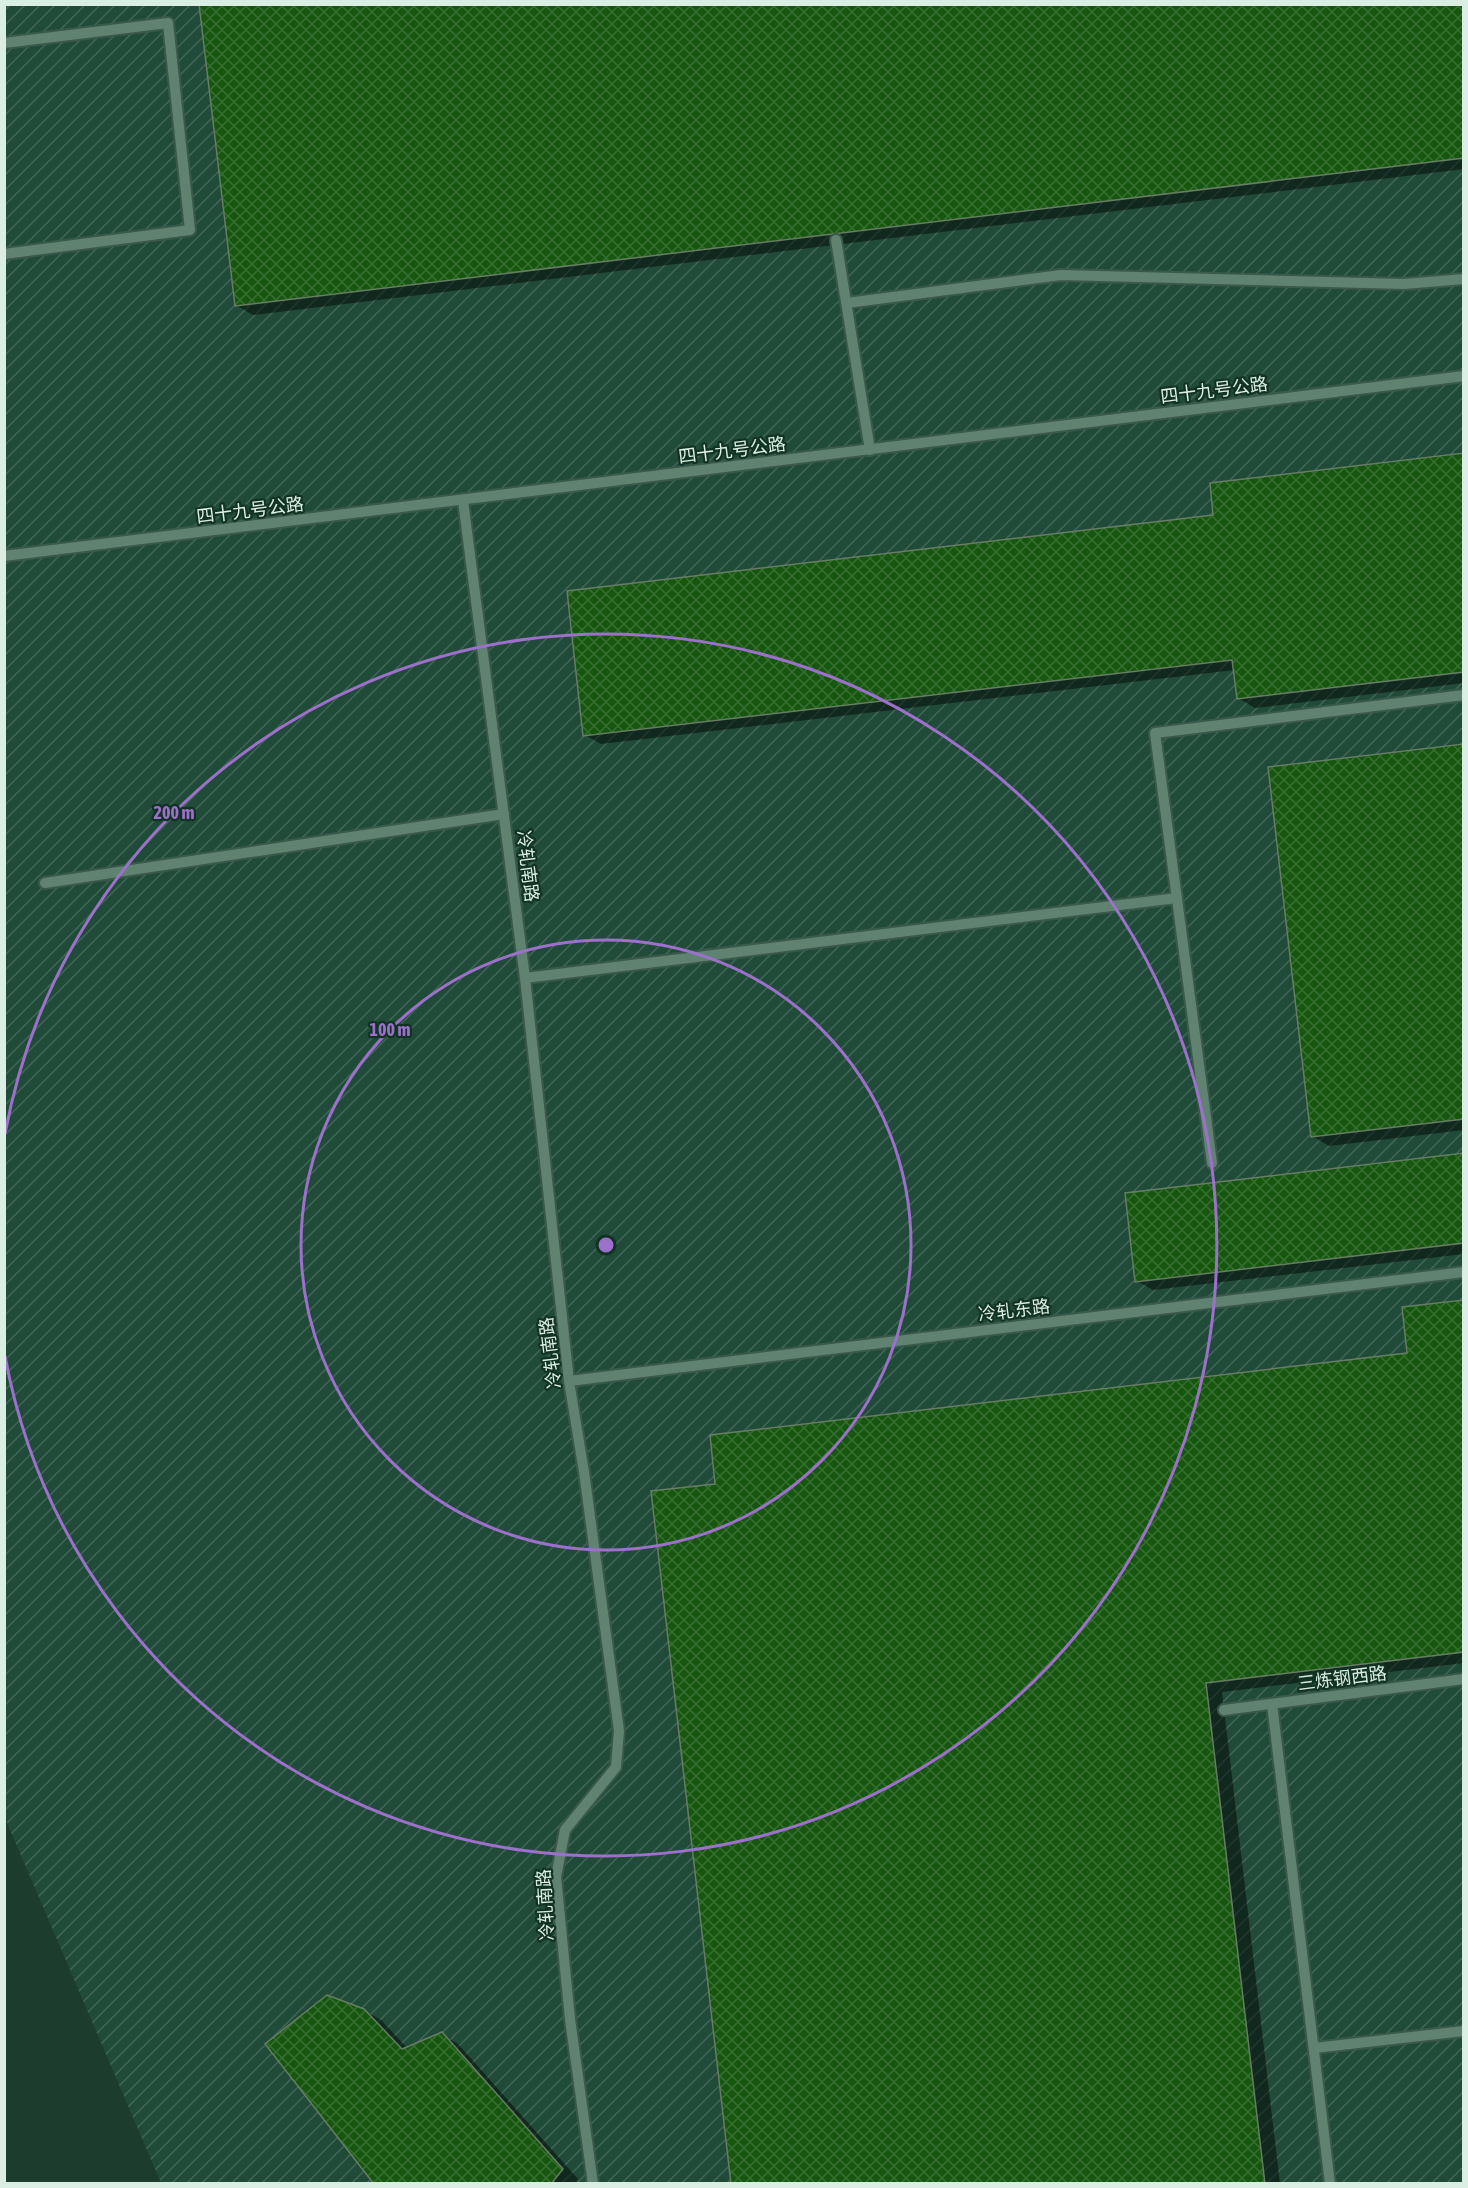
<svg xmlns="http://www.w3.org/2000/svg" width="1468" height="2188" font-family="'Asap Condensed','Noto Sans SC',sans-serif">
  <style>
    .industrial { fill: url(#industrial-furrows) }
    .shadow { fill: #0007 }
    .building { fill: url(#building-cross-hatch); stroke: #667d63; stroke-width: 1.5 }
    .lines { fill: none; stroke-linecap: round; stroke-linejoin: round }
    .lane-casing { stroke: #3a594b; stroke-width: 14 }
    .lane { stroke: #5f8271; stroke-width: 10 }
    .ring { fill: none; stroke: #9d70cc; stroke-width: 3 }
    .labels { text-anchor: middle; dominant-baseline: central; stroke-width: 4.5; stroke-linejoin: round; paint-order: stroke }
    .street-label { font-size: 18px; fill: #dbeee3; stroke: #113324 }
    .centre { fill: #9d70cc; stroke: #113324; stroke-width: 3 }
    .ring-label { font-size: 18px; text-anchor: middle; font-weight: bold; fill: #9d70cc; stroke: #113324; stroke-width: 4.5; stroke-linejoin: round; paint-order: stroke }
  </style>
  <defs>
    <pattern id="industrial-furrows" width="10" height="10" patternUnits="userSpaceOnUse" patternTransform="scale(1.5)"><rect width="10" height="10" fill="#214b39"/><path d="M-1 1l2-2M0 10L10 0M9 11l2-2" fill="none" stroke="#416556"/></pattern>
    <pattern id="building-cross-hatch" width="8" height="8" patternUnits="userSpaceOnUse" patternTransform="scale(1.5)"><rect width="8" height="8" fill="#16560f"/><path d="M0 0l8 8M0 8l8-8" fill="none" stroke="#376f32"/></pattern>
  </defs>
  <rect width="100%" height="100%" fill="#1c3d2e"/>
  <polygon class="industrial" points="4,5 1463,5 1463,2183 161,2183 5,1818"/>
  <g class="shadow">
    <polygon points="1464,4 1464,169 253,315 236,305"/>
    <polygon points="1464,455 1464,683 1255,708 1238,698 1235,670 601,744 585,735 1215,516"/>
    <polygon points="1464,746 1464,1130 1329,1146 1312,1136"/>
    <polygon points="1464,1155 1464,1254 1153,1290 1137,1281"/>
    <polygon points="1464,1301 1464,1663 1222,1692 1280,2184 733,2184 717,1485 1409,1354"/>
    <polygon points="363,2010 381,2020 408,2049 441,2034 458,2044 578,2179 575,2184 376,2184"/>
  </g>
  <g class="building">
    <polygon points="199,4 1464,4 1464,158 235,306"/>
    <polygon points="1464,453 1464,672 1237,699 1232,660 583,736 567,591 1213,515 1210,483"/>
    <polygon points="1464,744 1464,1119 1311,1137 1268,767"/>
    <polygon points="1464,1153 1464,1243 1135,1282 1125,1193"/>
    <polygon points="1464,1300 1464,1652 1206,1683 1265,2184 731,2184 651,1491 715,1484 710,1435 1407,1353 1402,1307"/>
    <polygon points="327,1995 364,2009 402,2049 442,2032 563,2169 551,2184 374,2184 265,2044"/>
  </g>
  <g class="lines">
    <g class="lane-casing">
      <g id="lane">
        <polyline points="4,43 168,23 190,230 4,254"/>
        <polyline points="836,240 870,450"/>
        <polyline points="847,303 1061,275 1404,284 1464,279"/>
        <polyline points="463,501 525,978 569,1381 584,1472 619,1731 616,1767 565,1830 556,1877 570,2019 593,2184"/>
        <polyline points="4,556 1464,376"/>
        <polyline points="45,883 504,814"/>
        <polyline points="525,978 1177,898"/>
        <polyline points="1212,1163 1155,733 1464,695"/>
        <polyline points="569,1381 1464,1272"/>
        <polyline points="1272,1704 1330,2184"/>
        <polyline points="1224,1710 1464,1679"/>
        <polyline points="1314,2048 1464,2031"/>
      </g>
    </g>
    <use href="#lane" class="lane"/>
  </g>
  <g class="ring">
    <circle cx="606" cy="1245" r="305"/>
    <path d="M5 1134A611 611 0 1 1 5 1356"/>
  </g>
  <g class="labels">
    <g class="street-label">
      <text transform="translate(1214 390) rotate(-7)">四十九号公路</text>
      <text transform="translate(732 450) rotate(-7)">四十九号公路</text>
      <text transform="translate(250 510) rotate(-7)">四十九号公路</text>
      <text transform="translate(528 866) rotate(83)">冷轧南路</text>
      <text transform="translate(1014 1310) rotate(-7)">冷轧东路</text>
      <text transform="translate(550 1353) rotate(-97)">冷轧南路</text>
      <text transform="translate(1342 1678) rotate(-7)">三炼钢西路</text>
      <text transform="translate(545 1905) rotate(-93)">冷轧南路</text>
    </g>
  </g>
  <circle cx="606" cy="1245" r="9" class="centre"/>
  <g class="ring-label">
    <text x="174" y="819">200 m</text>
    <text x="390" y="1036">100 m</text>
  </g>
  <rect width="1468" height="2188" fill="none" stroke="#dbeee3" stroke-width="12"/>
</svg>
